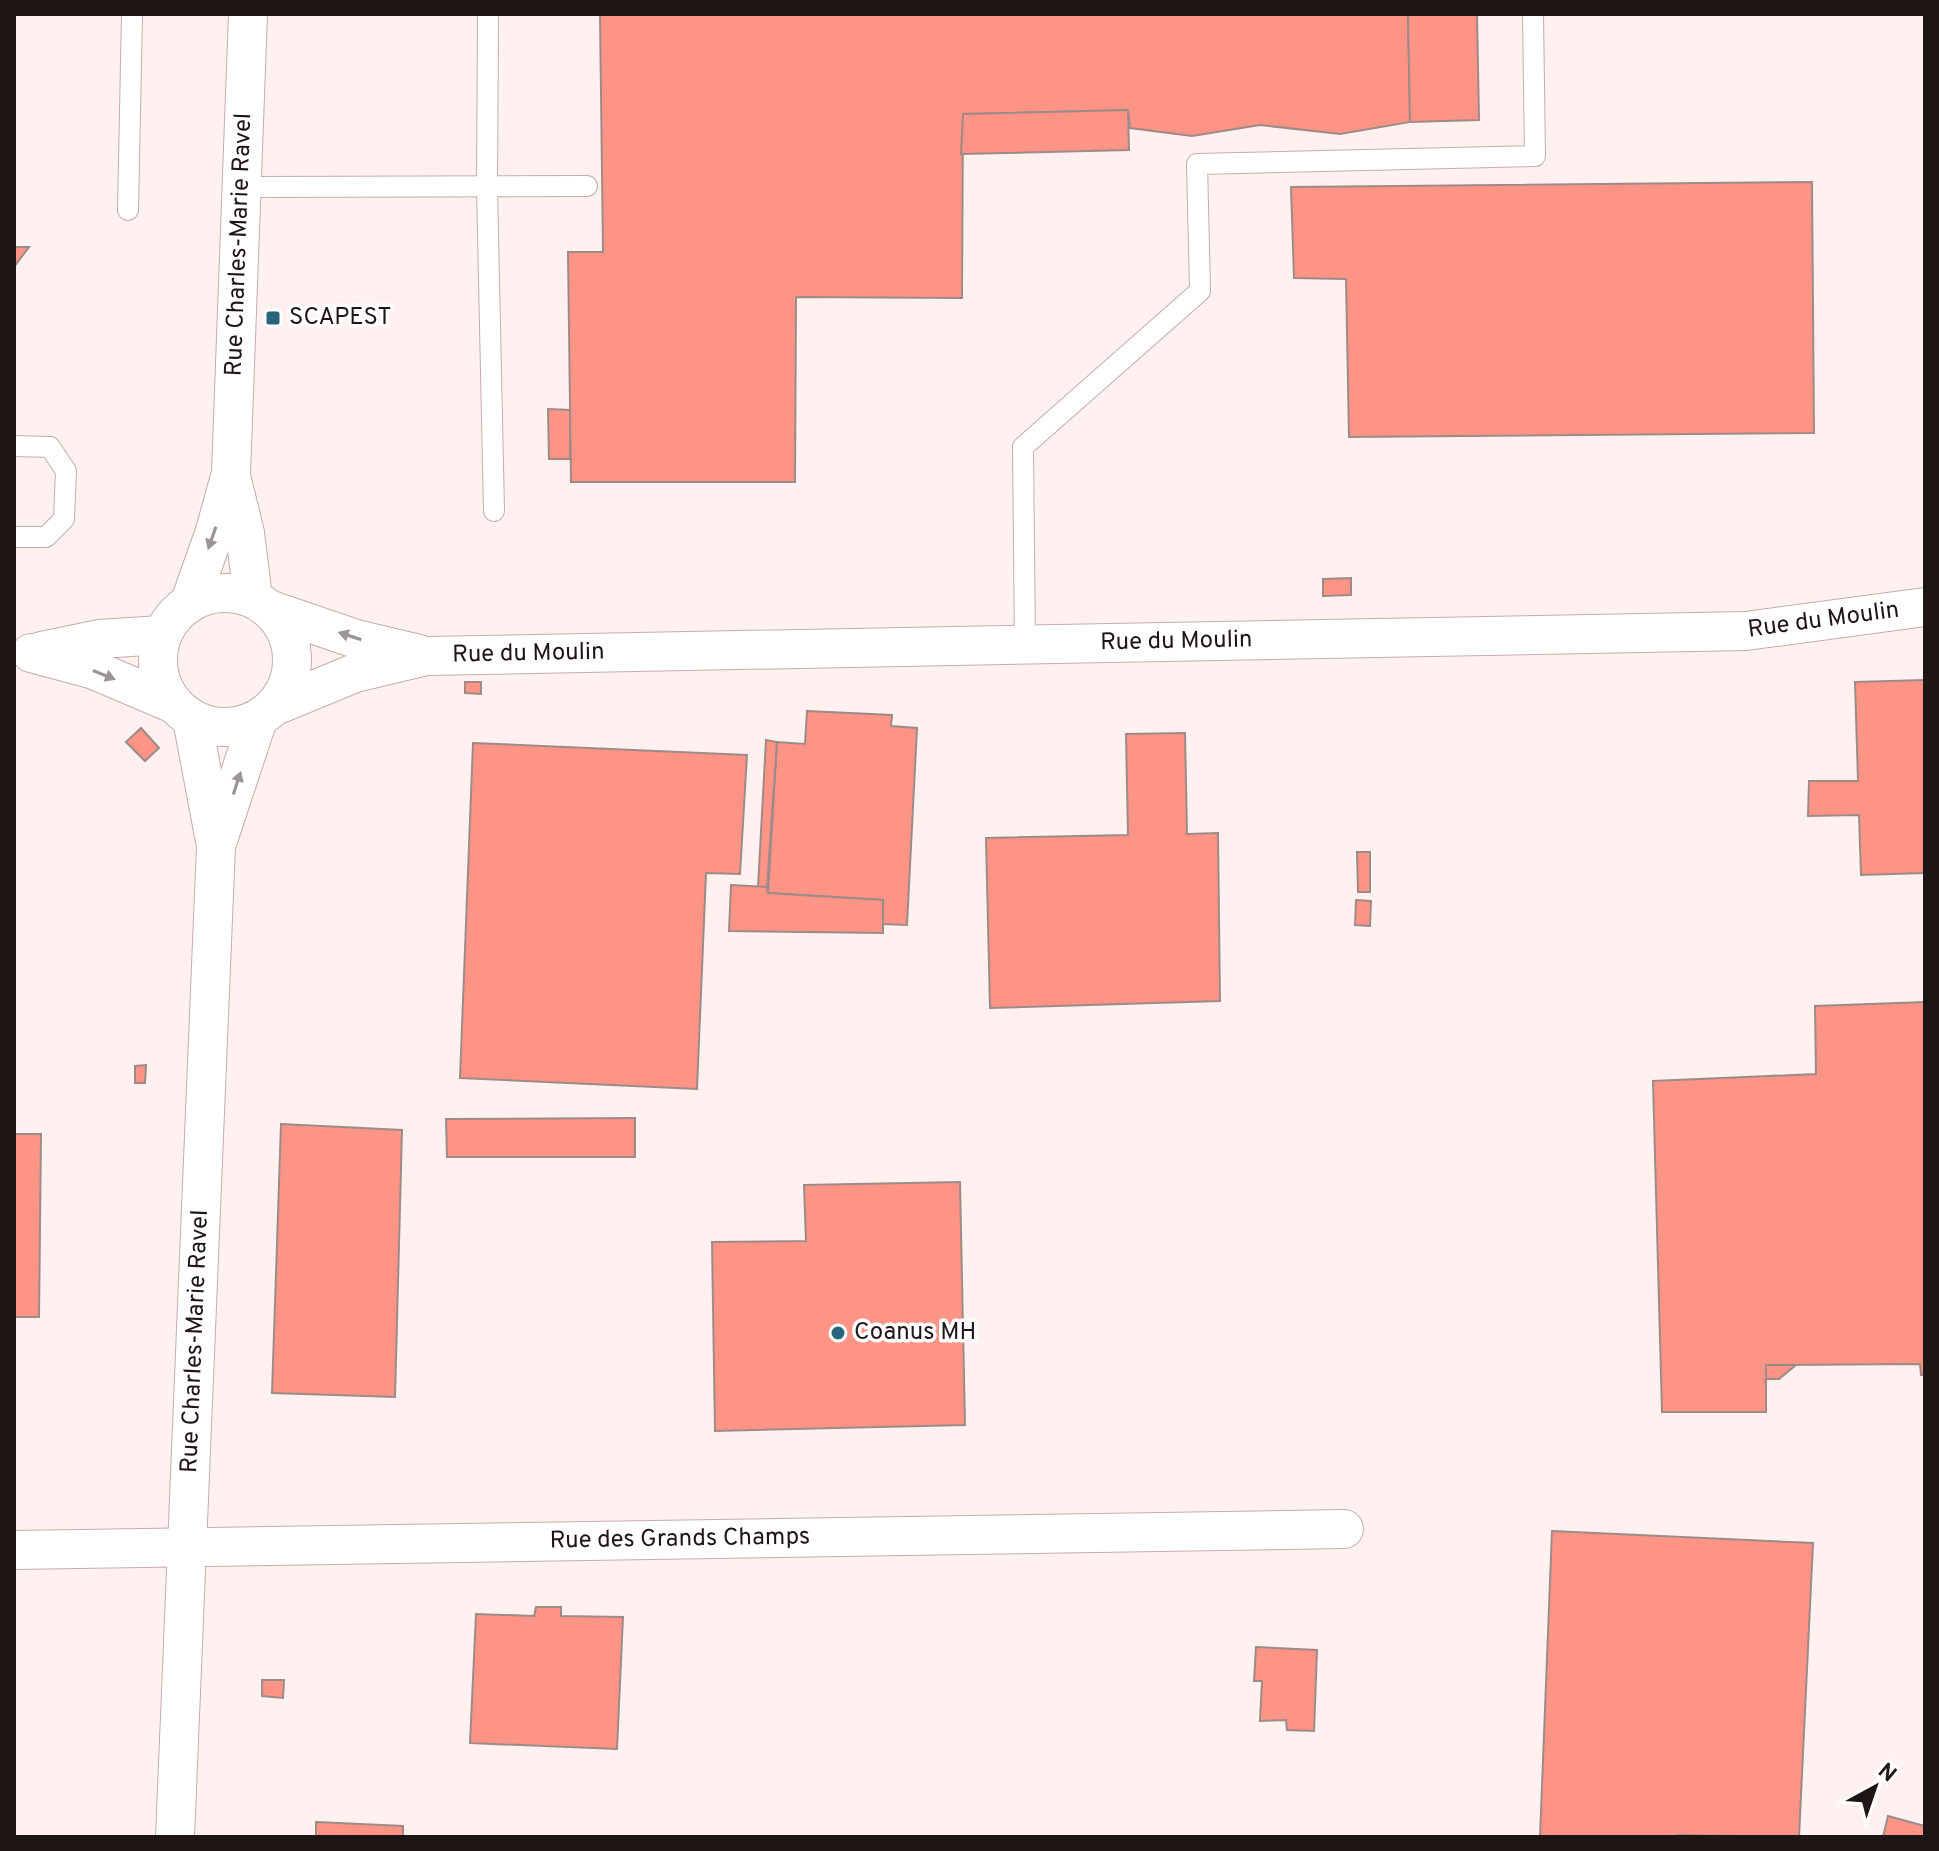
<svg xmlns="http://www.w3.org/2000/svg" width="1939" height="1851" font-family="Overpass,sans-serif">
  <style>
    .building { fill: #fd9486; stroke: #9e8a87; stroke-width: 2 }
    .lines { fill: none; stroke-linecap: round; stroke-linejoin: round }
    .service-casing { stroke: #c2aeaa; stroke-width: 22 }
    .minor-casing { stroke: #c2aeaa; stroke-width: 40 }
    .service { stroke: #fff; stroke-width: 20 }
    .minor { stroke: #fff; stroke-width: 38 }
    .oneway { fill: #9a9696 }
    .poi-dot { fill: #28647c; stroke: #fff; stroke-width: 3 }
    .labels { text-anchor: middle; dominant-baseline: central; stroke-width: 7; stroke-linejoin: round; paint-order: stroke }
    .street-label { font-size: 24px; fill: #1e1615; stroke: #fff }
    .poi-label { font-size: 24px; fill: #1e1615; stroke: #fff; text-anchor: start }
  </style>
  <rect width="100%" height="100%" fill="#fef1ef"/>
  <g class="building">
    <polygon points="600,14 1408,14 1410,122 1340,134 1260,125 1192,136 1130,128 1128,110 963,114 962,298 796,297 795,482 571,482 568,252 603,252"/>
    <polygon points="1408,14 1477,14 1479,120 1410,122"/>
    <polygon points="1128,110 1129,150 961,154 963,114"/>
    <polygon points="1812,182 1814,433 1349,437 1346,279 1294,278 1291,187"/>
    <polygon points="14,247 29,247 14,267"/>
    <polygon points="548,409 570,410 570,459 549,459"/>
    <polygon points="1351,578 1351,595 1323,596 1323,579"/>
    <polygon points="1925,680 1925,873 1861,875 1859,815 1808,816 1809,781 1858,781 1855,682"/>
    <polygon points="465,682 481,682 481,694 465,693"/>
    <polygon points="807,711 892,715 891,726 917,728 907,925 882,924 883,900 768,893 777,742 805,744"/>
    <polygon points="141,728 159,748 145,761 126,742"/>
    <polygon points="1185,733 1187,834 1218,833 1220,1001 990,1008 986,838 1128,835 1126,734"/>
    <polygon points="766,740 777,742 767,887 758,887"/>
    <polygon points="473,743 747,755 740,874 706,873 697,1089 460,1078"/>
    <polygon points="1357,852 1370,852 1370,892 1358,892"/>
    <polygon points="731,885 767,887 768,893 883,900 883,933 729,931"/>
    <polygon points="1356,900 1371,901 1370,926 1355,925"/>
    <polygon points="1925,1002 1925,1375 1921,1375 1920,1364 1766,1365 1766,1412 1662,1412 1653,1081 1816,1074 1815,1006"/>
    <polygon points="146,1065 145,1083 135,1083 135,1066"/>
    <polygon points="635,1118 635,1157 447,1157 446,1119"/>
    <polygon points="281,1124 402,1130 395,1397 272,1393"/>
    <polygon points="14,1134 41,1134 39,1317 14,1317"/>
    <polygon points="960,1182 965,1425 715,1431 712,1242 806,1241 804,1185"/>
    <polygon points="1766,1365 1796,1365 1779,1379 1766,1379"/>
    <polygon points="1552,1531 1813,1543 1799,1837 1678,1835 1678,1837 1540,1837"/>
    <polygon points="536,1607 561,1607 561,1616 623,1617 617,1749 470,1743 476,1614 534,1616"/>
    <polygon points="1256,1647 1317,1650 1314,1731 1287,1730 1286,1720 1260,1721 1262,1681 1254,1681"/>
    <polygon points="262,1680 284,1680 283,1698 262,1696"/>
    <polygon points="1888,1816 1925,1826 1925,1837 1883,1837"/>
    <polygon points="316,1822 403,1826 403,1837 316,1837"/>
  </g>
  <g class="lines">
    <g class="service-casing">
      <g id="service">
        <polyline points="488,14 487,187 494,511"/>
        <polyline points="242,187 587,186"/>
        <polyline points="128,210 132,14"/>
        <polyline points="14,446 50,447 66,471 64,519 46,537 14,537"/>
        <polyline points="1025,644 1023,447 1200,291 1197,164 1535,156 1533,14"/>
      </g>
    </g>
    <g class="minor-casing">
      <g id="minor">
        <polyline points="231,476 245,533 253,598"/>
        <circle cx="225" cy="660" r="67"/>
        <path id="s1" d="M 190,602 L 215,531 L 231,473 L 248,14"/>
        <polyline points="271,610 356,639 419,654"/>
        <polyline points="41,651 99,639 162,635"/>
        <polyline points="31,653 94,670 174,704"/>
        <path id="s2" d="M 275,706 L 355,673 L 426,656 L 1746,631 L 1925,607"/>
        <polyline points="216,846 258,719"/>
        <path id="s3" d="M 14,1550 L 1344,1529"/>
        <path id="s4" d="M 175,1837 L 216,846 L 192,719"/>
      </g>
    </g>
    <use href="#service" class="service"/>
    <use href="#minor" class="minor"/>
  </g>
  <defs><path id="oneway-solid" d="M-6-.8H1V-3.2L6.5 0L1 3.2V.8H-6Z" transform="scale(2)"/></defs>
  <g class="oneway">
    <use href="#oneway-solid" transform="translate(212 538) rotate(109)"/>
    <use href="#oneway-solid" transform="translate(350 636) rotate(-162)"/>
    <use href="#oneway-solid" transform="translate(104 675) rotate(22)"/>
    <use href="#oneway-solid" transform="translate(237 783) rotate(-72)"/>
  </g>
  <g class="poi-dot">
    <rect x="265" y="310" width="16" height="16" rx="4"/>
    <circle cx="838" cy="1333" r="8"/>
  </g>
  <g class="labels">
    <g class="street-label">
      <text stroke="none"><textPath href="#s1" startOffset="364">Rue Charles-Marie Ravel</textPath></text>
      <text stroke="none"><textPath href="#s2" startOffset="1558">Rue du Moulin</textPath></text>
      <text stroke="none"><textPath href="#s2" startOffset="910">Rue du Moulin</textPath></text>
      <text stroke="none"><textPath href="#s2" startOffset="262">Rue du Moulin</textPath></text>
      <text stroke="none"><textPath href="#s4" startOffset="496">Rue Charles-Marie Ravel</textPath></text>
      <text stroke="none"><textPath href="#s3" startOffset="666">Rue des Grands Champs</textPath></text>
    </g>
    <g class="poi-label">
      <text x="289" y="318">SCAPEST</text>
      <text x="854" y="1333">Coanus MH</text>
    </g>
  </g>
  <rect width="1939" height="1851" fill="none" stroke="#1e1615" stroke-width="32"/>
  <g transform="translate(1875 1787) rotate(40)" stroke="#ffffff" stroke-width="6" paint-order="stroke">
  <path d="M0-6L14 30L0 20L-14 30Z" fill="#1e1615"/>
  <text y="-12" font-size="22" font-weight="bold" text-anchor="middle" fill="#1e1615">N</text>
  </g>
</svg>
